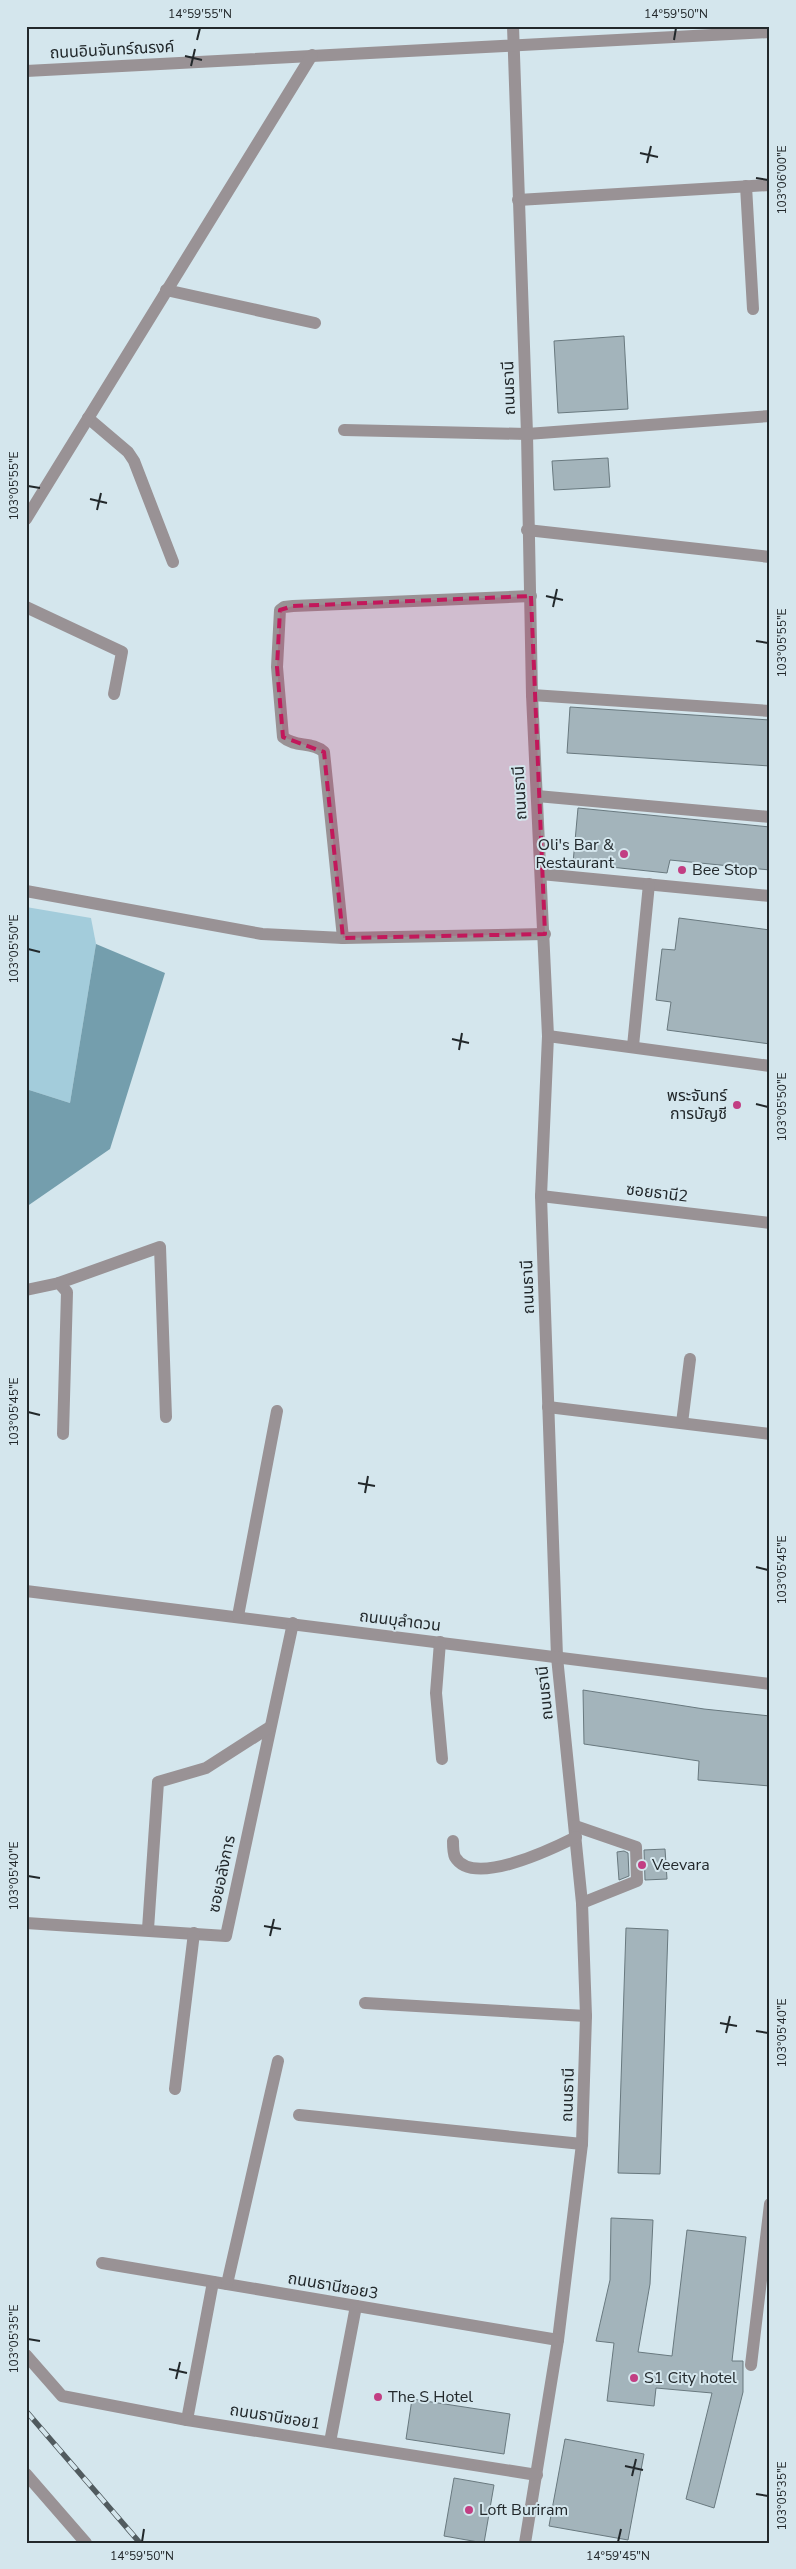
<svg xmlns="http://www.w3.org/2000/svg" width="796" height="2569" font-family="'Nunito Sans','Noto Sans Thai',sans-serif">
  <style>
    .green { fill: #a3ccdb }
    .water { fill: #749ead }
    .building { fill: #a3b4bb; stroke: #69797f }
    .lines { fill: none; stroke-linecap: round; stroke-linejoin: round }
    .minor { stroke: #999295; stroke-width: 12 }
    .rail-casing { stroke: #515b5f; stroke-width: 5.5 }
    .rail { stroke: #d4e6ed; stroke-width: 4; stroke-dasharray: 11; stroke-linecap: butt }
    .marked { fill: #c2185b; fill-opacity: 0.2; stroke: #c2185b; stroke-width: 4; stroke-dasharray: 10 6; stroke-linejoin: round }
    .ticks { fill: none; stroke: #22282b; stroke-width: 2 }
    .poi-dot { fill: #c23e83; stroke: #d4e6ed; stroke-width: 2 }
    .labels { text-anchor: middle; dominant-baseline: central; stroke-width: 4; stroke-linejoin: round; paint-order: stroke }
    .street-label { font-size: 16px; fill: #22282b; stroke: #d4e6ed }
    .poi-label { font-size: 16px; fill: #22282b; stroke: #d4e6ed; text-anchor: start }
    .neatline { fill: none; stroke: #22282b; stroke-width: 2 }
    .ticks-label { font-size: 12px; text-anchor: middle; fill: #22282b }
  </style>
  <rect width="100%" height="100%" fill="#d4e6ed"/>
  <polygon class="green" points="26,907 91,918 96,944 70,1103 26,1089"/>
  <polygon class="water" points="96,944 165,973 110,1149 26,1207 26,1089 70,1103"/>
  <g class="building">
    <polygon points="624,336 628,409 558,413 554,341"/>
    <polygon points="608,458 610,487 554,490 552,461"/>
    <polygon points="570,707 770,720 770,766 567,753"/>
    <polygon points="578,808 770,827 770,870 670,860 667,873 573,863"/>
    <polygon points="679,918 770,930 770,1044 667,1030 671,1002 656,1000 662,949 675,950"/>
    <polygon points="583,1690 704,1709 770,1716 770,1786 698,1780 699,1761 584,1744"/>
    <polygon points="665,1849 667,1879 645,1880 644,1850"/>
    <polygon points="624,1851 628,1853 629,1876 619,1880 617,1852"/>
    <polygon points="626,1928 668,1930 660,2174 618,2173"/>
    <polygon points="611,2218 653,2220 650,2284 638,2352 672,2356 687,2230 746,2237 732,2361 743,2361 743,2392 714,2508 686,2499 712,2393 656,2388 654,2406 607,2401 614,2343 596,2341 610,2280"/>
    <polygon points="412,2399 510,2414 504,2454 406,2439"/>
    <polygon points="565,2439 644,2454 628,2540 549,2526"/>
    <polygon points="454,2478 494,2485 484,2543 444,2536"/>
  </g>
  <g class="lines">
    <g class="minor">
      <polyline points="513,26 527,434 532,695 548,1036 541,1196 557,1657 582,1903 586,2016 582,2144 558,2340 525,2543"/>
      <polyline points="26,71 770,32"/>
      <polyline points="746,186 753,309"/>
      <polyline points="518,200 770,185"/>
      <polyline points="166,290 315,323"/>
      <polyline points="88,418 128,452 134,461 173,562"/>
      <polyline points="344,430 527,434 770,416"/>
      <polyline points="26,519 312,55"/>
      <polyline points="527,530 770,557"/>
      <polyline points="26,607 122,652 114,694"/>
      <polyline points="532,695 770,711"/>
      <polyline points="537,796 770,817"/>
      <polyline points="541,874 770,896"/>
      <polyline points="26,891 262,934 343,938 545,934"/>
      <path d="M 343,938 L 324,752 C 312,741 295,748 283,737 L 277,667 L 280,610 L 284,607 L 293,606 L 531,596"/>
      <polyline points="548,1036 770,1066"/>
      <polyline points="633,1046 649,884"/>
      <polyline points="541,1196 770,1223"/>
      <polyline points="59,1283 160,1247 166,1417"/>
      <polyline points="26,1290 59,1283 67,1292 63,1434"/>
      <polyline points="548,1407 770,1434"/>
      <polyline points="682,1423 690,1359"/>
      <polyline points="26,1591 770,1684"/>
      <polyline points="238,1616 277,1411"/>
      <polyline points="440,1642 436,1693 442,1759"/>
      <polyline points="575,1826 636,1847 637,1881 582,1903"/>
      <path d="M 453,1841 C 453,1846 453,1853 455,1857 C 473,1888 554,1848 576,1837"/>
      <polyline points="26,1923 226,1936 293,1623"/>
      <polyline points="148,1929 158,1782 206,1768 270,1727"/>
      <polyline points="365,2003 586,2016"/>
      <polyline points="175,2089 194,1933"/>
      <polyline points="299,2115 582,2144"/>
      <polyline points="102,2263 558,2340"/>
      <polyline points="227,2284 278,2061"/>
      <polyline points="26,2355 62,2396 187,2420 537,2475"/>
      <polyline points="751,2365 770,2204"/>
      <polyline points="187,2420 213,2282"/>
      <polyline points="330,2442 356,2306"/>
      <polyline points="26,2474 86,2543"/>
    </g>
    <g class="rail-casing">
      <polyline id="rail" points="26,2411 140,2543"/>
    </g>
    <use href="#rail" class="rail"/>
  </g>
  <path class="marked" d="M 531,596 L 545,934 L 343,938 L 324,752 L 283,737 L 277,667 L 280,610 L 293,606 Z"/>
  <path class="ticks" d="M 197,40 L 200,28M 674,40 L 676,28M 185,56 L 202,60M 191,66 L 195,49M 640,153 L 658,157M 647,163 L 651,146M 756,178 L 768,180M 28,486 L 40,488M 90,499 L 107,503M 97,510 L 101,493M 546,596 L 563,600M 553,607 L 557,589M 756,641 L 768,643M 28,949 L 40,952M 452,1039 L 469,1043M 459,1050 L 462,1033M 756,1104 L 768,1107M 28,1412 L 40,1415M 358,1483 L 375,1486M 365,1493 L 368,1476M 756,1567 L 768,1570M 28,1876 L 40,1878M 264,1926 L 281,1929M 270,1936 L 274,1919M 720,2023 L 737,2026M 756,2031 L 768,2033M 726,2033 L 730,2016M 28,2339 L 40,2341M 169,2369 L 187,2373M 176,2379 L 180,2362M 625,2466 L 643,2470M 632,2476 L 636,2459M 756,2494 L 768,2496M 142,2542 L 144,2529M 618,2542 L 621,2529"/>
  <g class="poi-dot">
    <circle cx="624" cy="854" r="5"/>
    <circle cx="682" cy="870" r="5"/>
    <circle cx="737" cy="1105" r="5"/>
    <circle cx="642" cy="1865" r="5"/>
    <circle cx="634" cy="2378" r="5"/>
    <circle cx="378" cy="2397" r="5"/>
    <circle cx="469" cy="2510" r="5"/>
  </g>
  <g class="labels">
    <g class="street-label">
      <text transform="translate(112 50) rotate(-3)">ถนนอินจันทร์ณรงค์</text>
      <text transform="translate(509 388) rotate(-92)">ถนนธานี</text>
      <text transform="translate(520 793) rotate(-93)">ถนนธานี</text>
      <text transform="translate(657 1193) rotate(7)">ซอยธานี2</text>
      <text transform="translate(528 1287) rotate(-92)">ถนนธานี</text>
      <text transform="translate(400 1621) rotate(7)">ถนนบุลำดวน</text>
      <text transform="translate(545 1693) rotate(-96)">ถนนธานี</text>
      <text transform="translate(222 1874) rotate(-78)">ซอยอลังการ</text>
      <text transform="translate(568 2095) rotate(-88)">ถนนธานี</text>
      <text transform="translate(333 2286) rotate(10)">ถนนธานีซอย3</text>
      <text transform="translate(275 2417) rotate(9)">ถนนธานีซอย1</text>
    </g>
    <g class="poi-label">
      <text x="614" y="845" text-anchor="end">Oli's Bar &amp;<tspan x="614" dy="18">Restaurant</tspan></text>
      <text x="692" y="870">Bee Stop</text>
      <text x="727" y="1096" text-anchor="end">พระจันทร์<tspan x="727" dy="18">การบัญชี</tspan></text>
      <text x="652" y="1865">Veevara</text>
      <text x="644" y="2378">S1 City hotel</text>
      <text x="388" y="2397">The S Hotel</text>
      <text x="479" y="2510">Loft Buriram</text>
    </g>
  </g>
  <rect width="796" height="2569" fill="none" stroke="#d4e6ed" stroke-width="55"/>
  <rect x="28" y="28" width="740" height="2514" class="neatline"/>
  <g class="ticks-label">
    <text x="200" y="18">14°59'55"N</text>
    <text x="676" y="18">14°59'50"N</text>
    <text transform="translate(782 180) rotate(-90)" y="4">103°06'00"E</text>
    <text transform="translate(14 486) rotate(-90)" y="4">103°05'55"E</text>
    <text transform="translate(782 643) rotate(-90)" y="4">103°05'55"E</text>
    <text transform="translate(14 949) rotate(-90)" y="4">103°05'50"E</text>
    <text transform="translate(782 1107) rotate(-90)" y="4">103°05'50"E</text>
    <text transform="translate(14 1412) rotate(-90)" y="4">103°05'45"E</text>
    <text transform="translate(782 1570) rotate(-90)" y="4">103°05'45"E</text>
    <text transform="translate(14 1876) rotate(-90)" y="4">103°05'40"E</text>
    <text transform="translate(782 2033) rotate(-90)" y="4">103°05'40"E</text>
    <text transform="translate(14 2339) rotate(-90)" y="4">103°05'35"E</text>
    <text transform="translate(782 2496) rotate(-90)" y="4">103°05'35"E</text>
    <text x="142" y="2560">14°59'50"N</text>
    <text x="618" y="2560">14°59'45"N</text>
  </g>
</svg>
